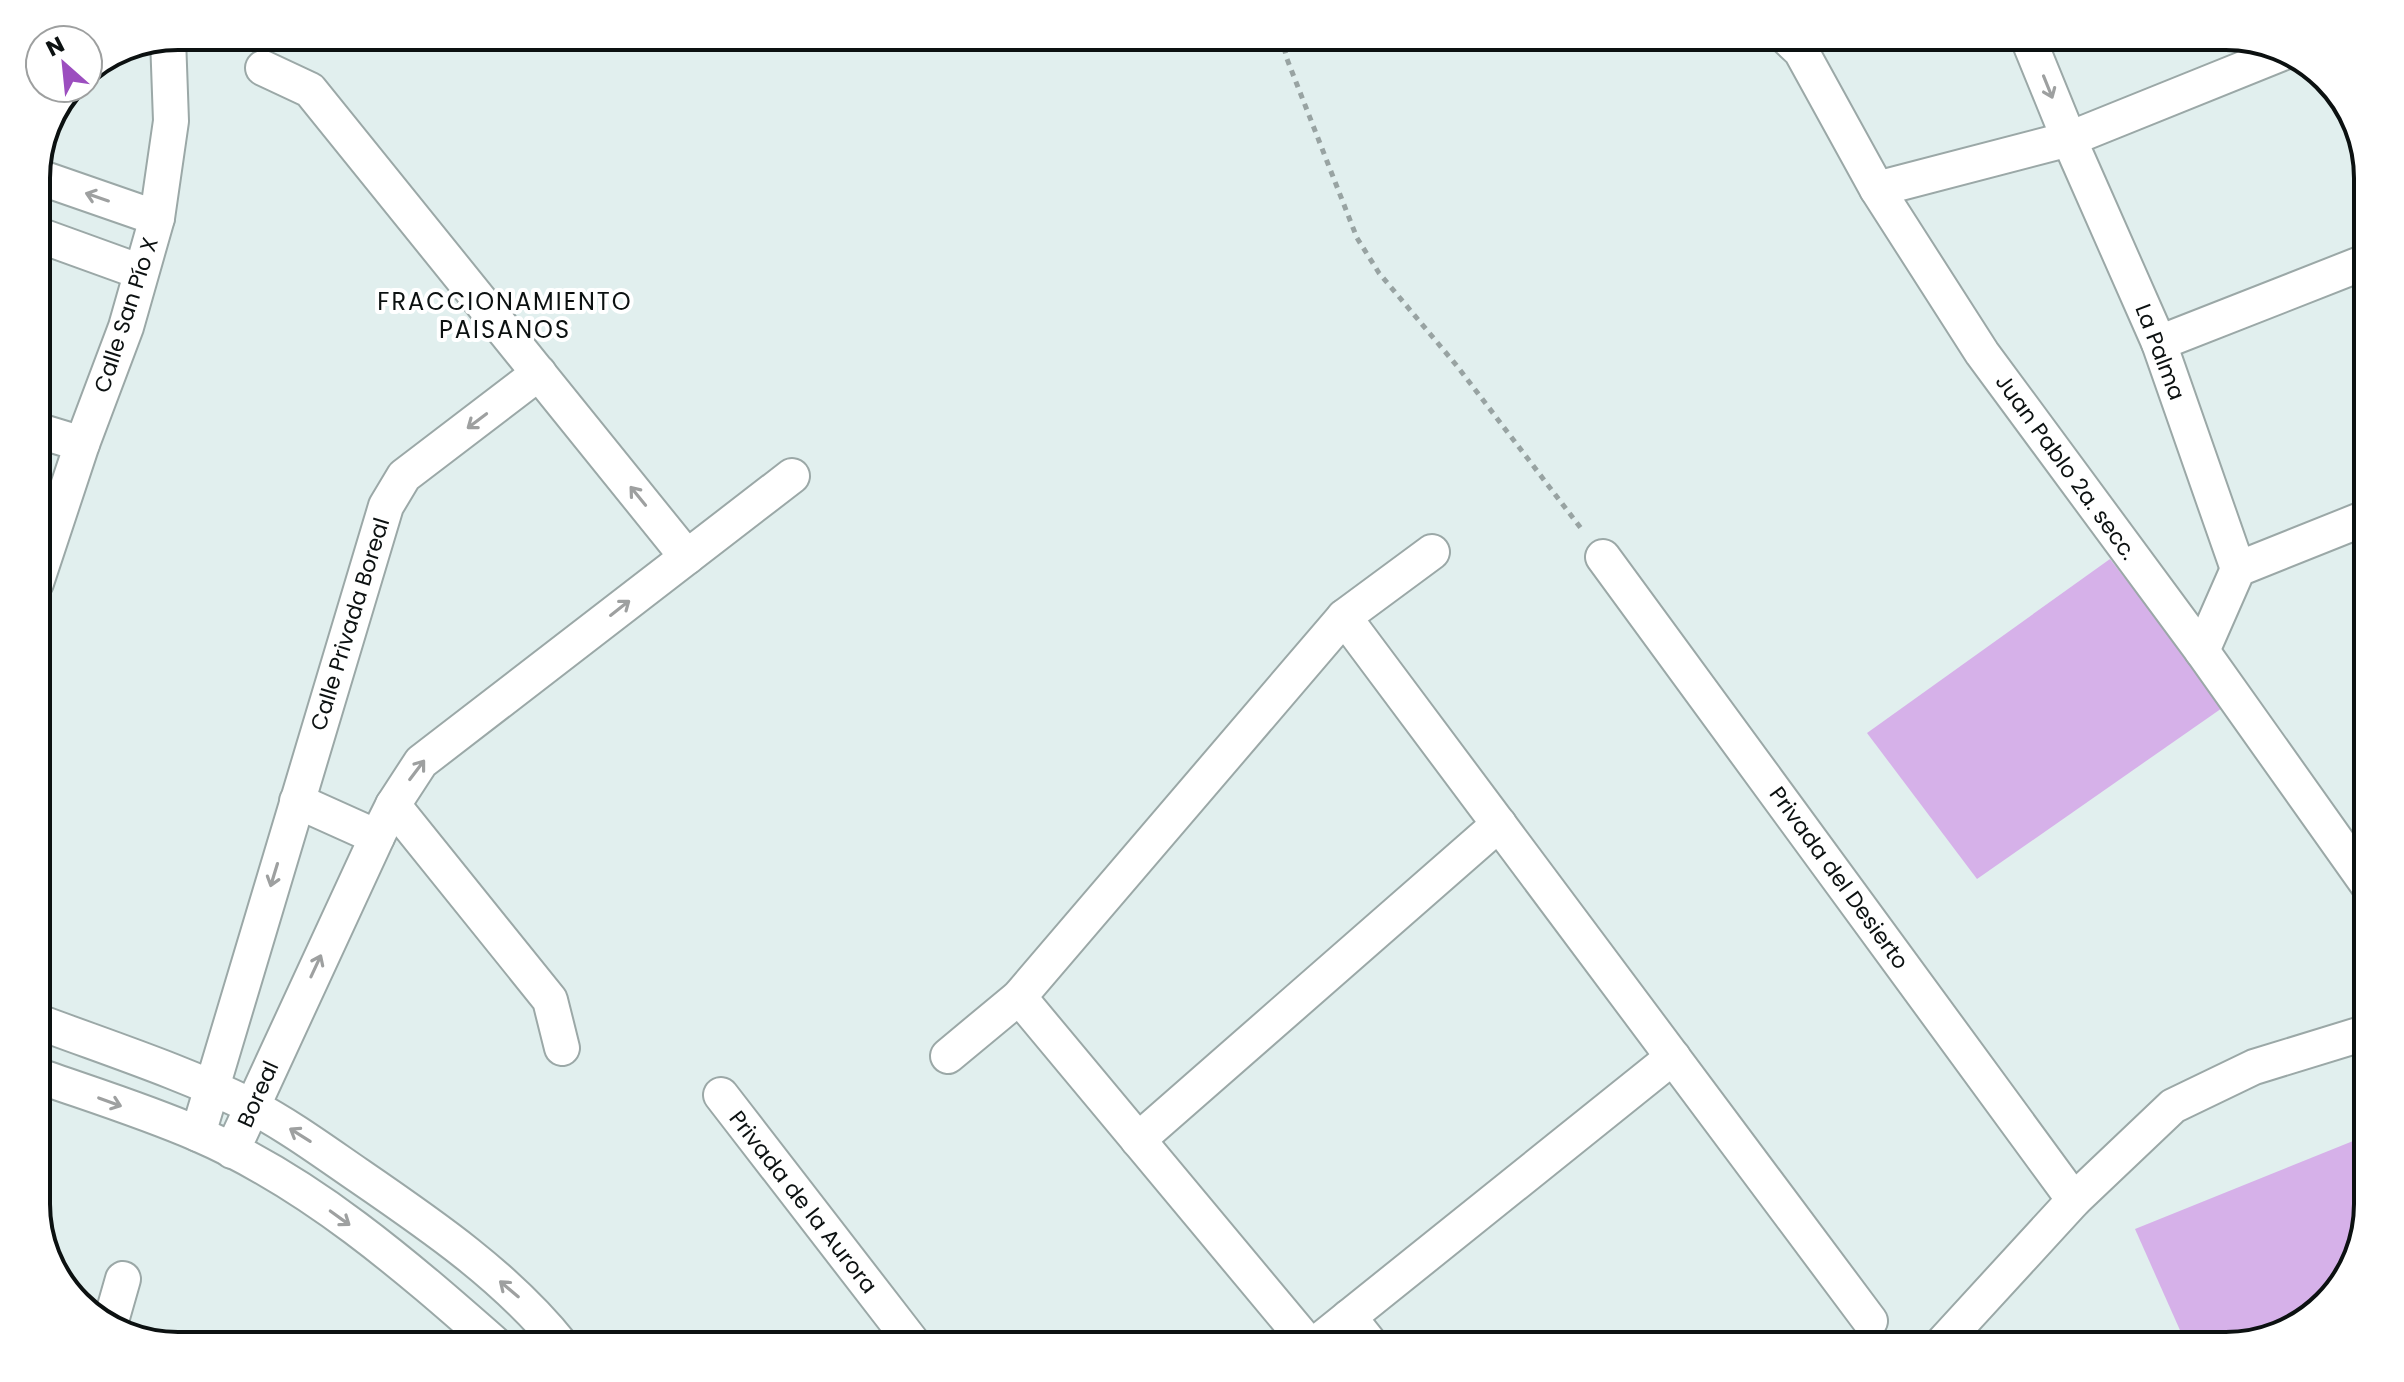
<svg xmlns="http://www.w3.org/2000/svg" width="2404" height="1382" font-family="Poppins,sans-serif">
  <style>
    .green { fill: #d6b1e9 }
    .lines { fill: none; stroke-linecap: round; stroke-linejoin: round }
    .street-casing { stroke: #9ba8a7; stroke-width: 38 }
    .path { stroke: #98a3a2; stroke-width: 5; stroke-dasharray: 6 6; stroke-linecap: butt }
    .street { stroke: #fff; stroke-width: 34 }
    .oneway { stroke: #9ea0a0 }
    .labels { text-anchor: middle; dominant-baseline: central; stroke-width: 8; stroke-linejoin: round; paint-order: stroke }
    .street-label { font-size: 22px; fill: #0c1111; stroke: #fff }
    .neighbourhood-label { font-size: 24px; letter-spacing: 2px; fill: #0c1111; stroke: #fff }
    .rim { fill: none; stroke: #0c1111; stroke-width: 4 }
  </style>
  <rect width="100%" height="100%" fill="#e1efee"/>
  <g class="green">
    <polygon points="2110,559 2225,706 1977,879 1867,733"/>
    <polygon points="2368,1135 2368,1204 2349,1274 2297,1327 2226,1346 2187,1346 2135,1229"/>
  </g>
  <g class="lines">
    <g class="street-casing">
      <g id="street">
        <polyline points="1785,36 1801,51 1877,189 1982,353 2202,651 2368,885"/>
        <polyline points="2027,36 2069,139 2159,343 2238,569"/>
        <polyline points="263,68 310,90 687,557"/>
        <polyline points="36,176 157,218"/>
        <polyline points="1877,189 2069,139 2285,52"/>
        <polyline points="36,234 141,272"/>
        <polyline points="2159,343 2368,261"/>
        <polyline points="36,430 82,444"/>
        <polyline points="1603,557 2074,1200"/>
        <polyline points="36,583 82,444 126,327 157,218 171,121 168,38"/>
        <polyline points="1344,617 1870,1321"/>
        <polyline points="2202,651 2238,569 2368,517"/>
        <polyline points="297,801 377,837"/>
        <polyline points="393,805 550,1000 562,1048"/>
        <polyline points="1019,997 1310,1346"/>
        <path d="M 36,1021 C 108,1048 183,1072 251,1106 C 289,1126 323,1151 358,1175 C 431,1225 507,1277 562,1346"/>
        <polyline points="948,1056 1019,997 1344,617 1432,552"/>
        <path d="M 36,1075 C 90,1094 145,1111 198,1134 C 311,1183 405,1265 497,1346"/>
        <polyline points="721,1095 915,1346"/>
        <polyline points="198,1134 386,506 404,476 539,373"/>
        <polyline points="1138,1140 1499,824"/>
        <polyline points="232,1151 377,837 393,805 421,762 792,476"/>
        <polyline points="1349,1317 1372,1346"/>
        <polyline points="109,1328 123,1279"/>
        <polyline points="1313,1346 1673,1057"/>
        <polyline points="1940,1346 2074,1200 2173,1106 2254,1067 2368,1032"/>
      </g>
    </g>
    <polyline class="path" points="1281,36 1287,59 1357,238 1379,273 1457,366 1583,531"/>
    <use href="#street" class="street"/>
  </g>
  <defs><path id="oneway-shaft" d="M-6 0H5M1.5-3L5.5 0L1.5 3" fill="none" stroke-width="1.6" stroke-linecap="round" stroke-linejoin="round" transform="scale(2)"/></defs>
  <g class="oneway">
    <use href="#oneway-shaft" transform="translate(2048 87) rotate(68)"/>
    <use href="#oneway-shaft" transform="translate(97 197) rotate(-161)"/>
    <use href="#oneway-shaft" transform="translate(477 421) rotate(143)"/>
    <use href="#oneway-shaft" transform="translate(638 496) rotate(-129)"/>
    <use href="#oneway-shaft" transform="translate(620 608) rotate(-38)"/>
    <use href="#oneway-shaft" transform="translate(417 770) rotate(-53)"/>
    <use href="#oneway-shaft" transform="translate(274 875) rotate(107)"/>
    <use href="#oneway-shaft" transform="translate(316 966) rotate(-65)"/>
    <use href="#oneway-shaft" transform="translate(110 1102) rotate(20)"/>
    <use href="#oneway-shaft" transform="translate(300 1135) rotate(-148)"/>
    <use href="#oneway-shaft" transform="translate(340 1218) rotate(36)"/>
    <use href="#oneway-shaft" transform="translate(509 1289) rotate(-140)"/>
  </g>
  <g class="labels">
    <g class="street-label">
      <text transform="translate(126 315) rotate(-72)">Calle San Pío X</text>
      <text transform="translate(2160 352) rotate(69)">La Palma</text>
      <text transform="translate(2066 467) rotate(54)">Juan Pablo 2a. secc.</text>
      <text transform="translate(350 624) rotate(-73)">Calle Privada Boreal</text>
      <text transform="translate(1839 878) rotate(54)">Privada del Desierto</text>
      <text transform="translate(258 1094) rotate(-66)">Boreal</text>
      <text transform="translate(803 1202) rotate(52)">Privada de la Aurora</text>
    </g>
    <g class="neighbourhood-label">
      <text x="505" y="301">FRACCIONAMIENTO<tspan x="505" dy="28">PAISANOS</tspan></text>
    </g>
  </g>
  <path d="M0 0H2404V1382H0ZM178 50H2226A128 128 0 0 1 2354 178V1204A128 128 0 0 1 2226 1332H178A128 128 0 0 1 50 1204V178A128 128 0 0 1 178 50Z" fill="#fff" fill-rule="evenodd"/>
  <path class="rim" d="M178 50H2226A128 128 0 0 1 2354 178V1204A128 128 0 0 1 2226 1332H178A128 128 0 0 1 50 1204V178A128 128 0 0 1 178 50Z"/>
  <g transform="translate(64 64) rotate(333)"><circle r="38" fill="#ffffff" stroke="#9ea0a0" stroke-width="2"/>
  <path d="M0-6L14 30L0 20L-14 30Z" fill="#9c4ebf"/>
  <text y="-12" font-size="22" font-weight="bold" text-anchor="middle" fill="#0c1111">N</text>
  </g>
</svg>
